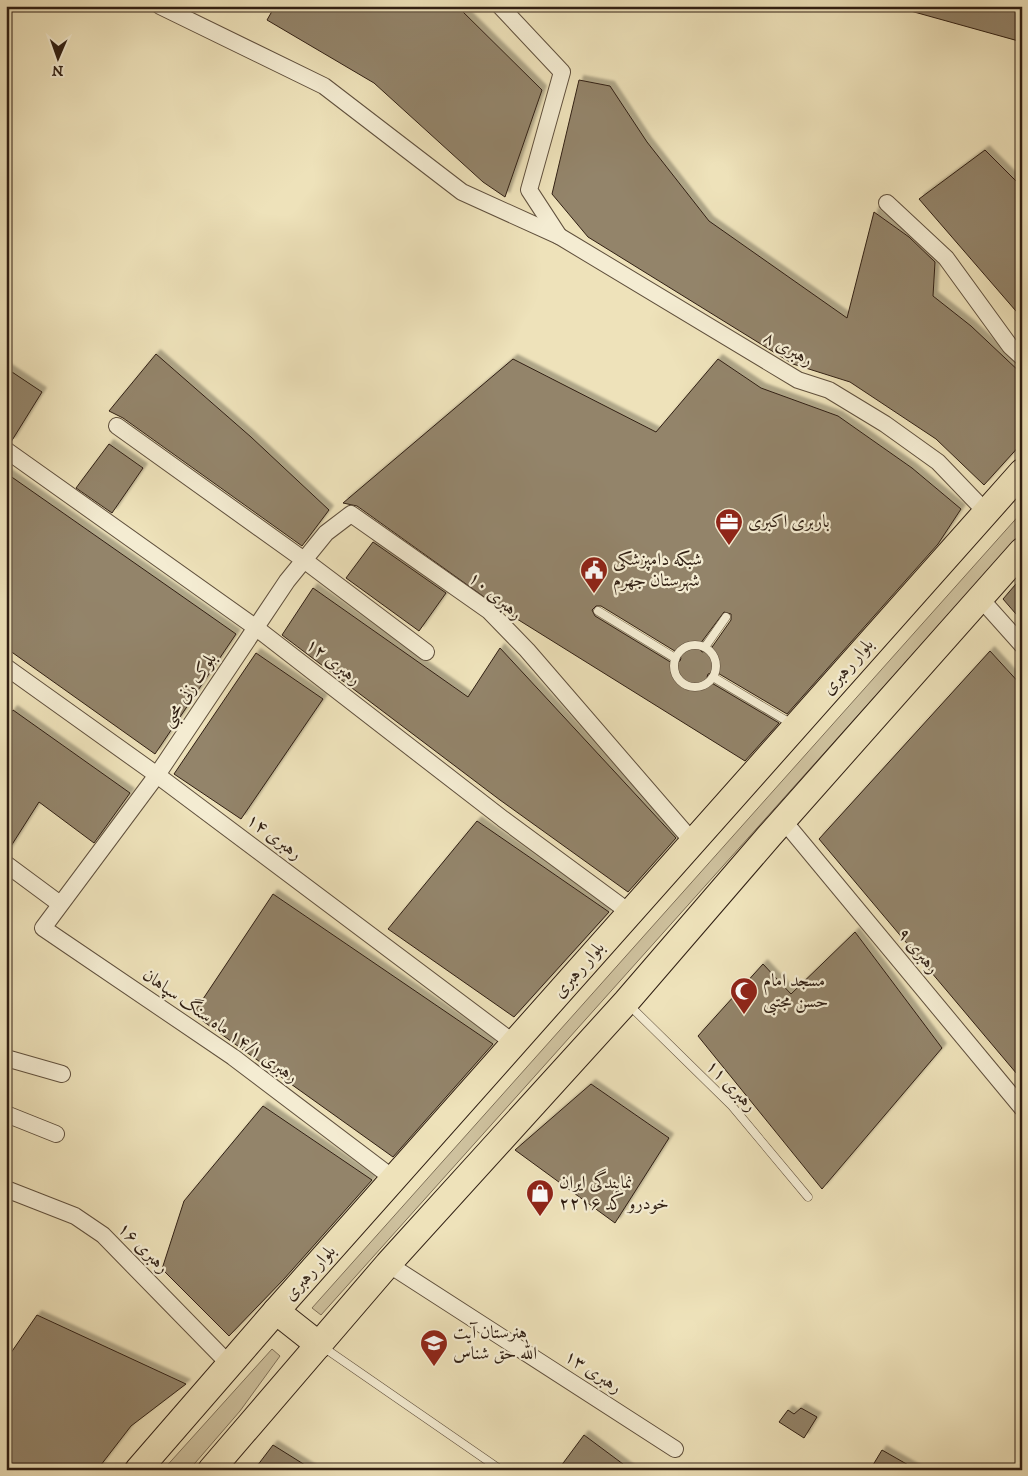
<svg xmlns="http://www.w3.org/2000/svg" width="1028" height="1476" font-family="'IM FELL DW Pica',Amiri,serif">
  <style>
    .green { fill: #cec19e; stroke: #7f7058 }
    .building { fill: #93846a; stroke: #301f13; fill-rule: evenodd; filter: url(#shadow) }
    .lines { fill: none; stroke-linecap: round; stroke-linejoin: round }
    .service-casing { stroke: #60503d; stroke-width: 9 }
    .minor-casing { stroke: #60503d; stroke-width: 18 }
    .primary-casing { stroke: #301f13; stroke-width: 28 }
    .service { stroke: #f4ecd2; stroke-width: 8 }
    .minor { stroke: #f4ecd2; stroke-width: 16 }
    .primary { stroke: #eee2ba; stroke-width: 26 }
    .labels { text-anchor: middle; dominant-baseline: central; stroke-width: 4.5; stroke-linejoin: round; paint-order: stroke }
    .street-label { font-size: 18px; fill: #301f13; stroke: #f4ecd2 }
    .poi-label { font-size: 18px; fill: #301f13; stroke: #f4ecd2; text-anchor: start }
  </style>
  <defs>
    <filter id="shadow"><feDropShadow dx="4.5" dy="-4.5" stdDeviation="1" flood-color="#0004"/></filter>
  </defs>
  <rect width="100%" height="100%" fill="#eee2ba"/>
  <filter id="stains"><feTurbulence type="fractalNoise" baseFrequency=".004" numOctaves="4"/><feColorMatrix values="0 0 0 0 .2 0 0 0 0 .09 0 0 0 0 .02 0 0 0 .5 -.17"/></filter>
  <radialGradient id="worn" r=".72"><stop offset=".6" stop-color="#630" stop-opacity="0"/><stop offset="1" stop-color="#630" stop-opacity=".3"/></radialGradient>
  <g class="green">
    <polygon points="1022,512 1022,532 321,1315 312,1308"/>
    <polygon points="272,1349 280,1356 240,1411 189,1470 163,1470"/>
  </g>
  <g class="building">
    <polygon points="275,6 457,6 542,90 505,197 483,182 374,83 267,20"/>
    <polygon points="907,6 1022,6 1022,42 907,10"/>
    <polygon points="579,80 610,86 647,142 709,221 847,318 874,212 909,237 935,262 933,296 971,326 1022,374 1022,443 984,485 936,439 850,382 793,364 588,237 552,194"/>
    <polygon points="985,150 1022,187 1022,318 919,199"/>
    <polygon points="156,354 251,437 329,510 302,546 123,418 109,411"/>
    <path d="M 513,359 L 656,432 L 718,359 L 761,388 L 838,416 L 912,468 L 961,509 L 938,544 L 787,714 L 716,672 L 708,674 L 707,677 L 710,682 L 779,723 L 745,761 L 501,609 L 357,506 L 343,503 ZM 596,606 L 601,606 L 678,653 L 681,658 L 680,661 L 672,663 L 595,616 L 592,610 ZM 724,612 L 731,614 L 731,620 L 710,650 L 702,652 L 700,649 L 700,644 Z"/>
    <polygon points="6,368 42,392 11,442 6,440"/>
    <polygon points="109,444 143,468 112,513 76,488"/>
    <polygon points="6,473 236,634 155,754 6,648"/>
    <polygon points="373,542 446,593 419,631 346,578"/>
    <polygon points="1022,577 1022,621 1003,599"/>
    <polygon points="313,588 468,697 500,648 676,838 628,892 500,800 282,635"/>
    <polygon points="990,651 1022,686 1022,1080 819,839"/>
    <polygon points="256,653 323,699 241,819 174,774"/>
    <polygon points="13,710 130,793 94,843 39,802 6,854 6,719"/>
    <polygon points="477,821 609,912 514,1017 388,929"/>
    <polygon points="273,894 493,1044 393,1157 193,1014"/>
    <polygon points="855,932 942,1048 822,1189 698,1036 763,964 791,994"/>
    <polygon points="591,1084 669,1138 615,1223 515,1150"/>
    <polygon points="263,1106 372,1180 284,1279 229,1336 162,1269 184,1201"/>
    <polygon points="37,1315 186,1384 131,1426 97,1470 6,1470 6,1360"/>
    <polygon points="801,1408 817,1417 804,1438 779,1422 788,1410 794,1414"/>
    <polygon points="584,1435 631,1470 558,1470"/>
    <polygon points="273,1445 313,1470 254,1470"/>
    <polygon points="882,1450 917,1470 870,1470"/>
  </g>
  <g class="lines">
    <g class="service-casing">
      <g id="service">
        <polyline points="598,611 675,658"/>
        <circle cx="695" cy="666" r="21"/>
        <polyline points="705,647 726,617"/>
        <polyline points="713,677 792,724"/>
        <polyline points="629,1005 732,1106 808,1197"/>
        <polyline points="323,1347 501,1470"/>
      </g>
    </g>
    <g class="minor-casing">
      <g id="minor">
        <polyline points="160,6 324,86 462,192 559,236 798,380 829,390 885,424 938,462 985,511"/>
        <polyline points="500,6 562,72 529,190 559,236"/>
        <polyline points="887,203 946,258 1010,346 1022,357"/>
        <polyline points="117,426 304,560 426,652"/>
        <polyline points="6,450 255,627 503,819 629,912"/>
        <polyline points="980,598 1022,645"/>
        <polyline points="6,667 157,775 514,1043"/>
        <polyline points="783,820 1022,1108"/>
        <polyline points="6,864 60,904"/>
        <polyline points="6,1058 62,1074"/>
        <polyline points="6,1114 56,1134"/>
        <polyline points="394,1179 233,1057 43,928 157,775 287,581 326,533 351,514 489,611 527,650 693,842"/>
        <polyline points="6,1189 75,1216 103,1235 230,1365"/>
        <polyline points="388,1264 675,1449"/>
      </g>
    </g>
    <g class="primary-casing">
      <g id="primary">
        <polyline points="276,1311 319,1345"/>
        <polyline points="138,1470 276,1311 1022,472"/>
        <polyline points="211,1470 388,1264 626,1002 770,835 1022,551"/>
      </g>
    </g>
    <use href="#service" class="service"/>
    <use href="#minor" class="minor"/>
    <use href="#primary" class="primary"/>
  </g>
  <defs>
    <g id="office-pin" transform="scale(1.4375)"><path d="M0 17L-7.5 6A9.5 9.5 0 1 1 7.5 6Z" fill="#8f2418" stroke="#f4ecd2"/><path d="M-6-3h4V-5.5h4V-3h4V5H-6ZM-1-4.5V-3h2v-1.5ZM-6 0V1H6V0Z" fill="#fff"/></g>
    <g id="civic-pin" transform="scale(1.4375)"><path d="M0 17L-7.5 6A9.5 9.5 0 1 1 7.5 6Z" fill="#8f2418" stroke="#f4ecd2"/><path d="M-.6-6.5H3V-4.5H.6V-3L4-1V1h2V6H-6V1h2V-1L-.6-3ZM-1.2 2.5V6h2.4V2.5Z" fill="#fff"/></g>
    <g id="mosque-pin" transform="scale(1.4375)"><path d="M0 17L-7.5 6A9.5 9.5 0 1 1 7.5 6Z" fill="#8f2418" stroke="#f4ecd2"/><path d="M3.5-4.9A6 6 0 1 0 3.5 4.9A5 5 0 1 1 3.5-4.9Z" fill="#fff"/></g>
    <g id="shop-pin" transform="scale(1.4375)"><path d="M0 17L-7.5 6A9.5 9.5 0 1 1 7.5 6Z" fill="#8f2418" stroke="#f4ecd2"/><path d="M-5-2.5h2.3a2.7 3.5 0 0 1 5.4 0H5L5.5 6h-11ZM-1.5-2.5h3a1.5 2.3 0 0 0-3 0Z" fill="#fff"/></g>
    <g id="school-pin" transform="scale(1.4375)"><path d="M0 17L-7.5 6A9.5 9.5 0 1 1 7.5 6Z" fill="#8f2418" stroke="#f4ecd2"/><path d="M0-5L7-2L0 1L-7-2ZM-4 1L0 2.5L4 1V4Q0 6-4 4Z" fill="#fff"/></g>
  </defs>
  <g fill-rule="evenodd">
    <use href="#office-pin" x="729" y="522"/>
    <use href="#civic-pin" x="594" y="570"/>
    <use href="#mosque-pin" x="744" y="991"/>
    <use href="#shop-pin" x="540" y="1193"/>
    <use href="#school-pin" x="434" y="1343"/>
  </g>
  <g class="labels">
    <g class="street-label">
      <text transform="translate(788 349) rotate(29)">رهبری ۸</text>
      <text transform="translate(495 596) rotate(40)">رهبری ۱۰</text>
      <text transform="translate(333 662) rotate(38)">رهبری ۱۲</text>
      <text transform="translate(848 667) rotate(-49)">بلوار رهبری</text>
      <text transform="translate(189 690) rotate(-56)">بلوک زنی محبی</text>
      <text transform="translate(274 837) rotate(37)">رهبری ۱۴</text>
      <text transform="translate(918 951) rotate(50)">رهبری ۹</text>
      <text transform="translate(579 970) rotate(-49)">بلوار رهبری</text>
      <text transform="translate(220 1026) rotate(35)">رهبری ۱۴/۱ ماه سنگ سپاهان</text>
      <text transform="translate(731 1086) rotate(46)">رهبری ۱۱</text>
      <text transform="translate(143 1248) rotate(45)">رهبری ۱۶</text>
      <text transform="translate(310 1273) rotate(-48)">بلوار رهبری</text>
      <text transform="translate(593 1372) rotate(33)">رهبری ۱۳</text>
    </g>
    <g class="poi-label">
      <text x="748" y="522">باربری اکبری</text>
      <text x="613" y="560">شبکه دامپزشکی<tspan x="613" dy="21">شهرستان جهرم</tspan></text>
      <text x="763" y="981">مسجد امام<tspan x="763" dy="21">حسن مجتبی</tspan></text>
      <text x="559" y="1183">نمایندگی ایران<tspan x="559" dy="21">خودرو کد ۲۲۱۶</tspan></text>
      <text x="453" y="1333">هنرستان آیت<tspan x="453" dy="21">الله حق شناس</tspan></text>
    </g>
  </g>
  <rect width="1028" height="1476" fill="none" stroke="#eee2ba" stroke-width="25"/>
  <rect x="8" y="8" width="1013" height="1461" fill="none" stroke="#301f13" stroke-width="2.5"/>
  <rect x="12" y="12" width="1003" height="1451" fill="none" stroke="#301f13"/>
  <g transform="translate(58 58) rotate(182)" stroke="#f4ecd2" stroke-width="4" paint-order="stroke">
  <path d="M0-4L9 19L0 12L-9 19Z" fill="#301f13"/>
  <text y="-8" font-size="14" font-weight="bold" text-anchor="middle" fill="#301f13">N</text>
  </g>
  <rect width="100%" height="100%" filter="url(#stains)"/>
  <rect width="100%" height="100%" fill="url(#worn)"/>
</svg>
